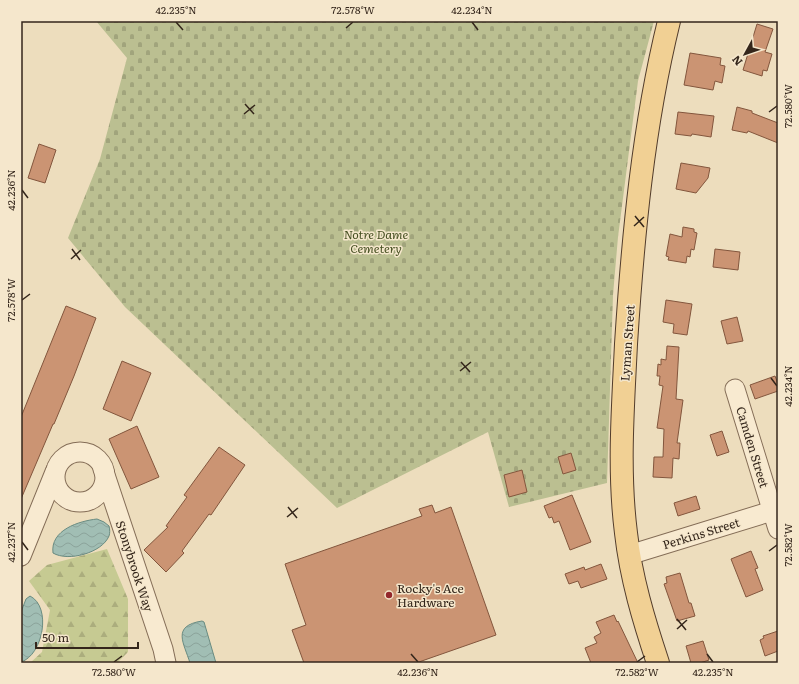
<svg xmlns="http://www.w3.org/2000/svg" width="799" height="684" font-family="Literata,serif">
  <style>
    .forest { fill: url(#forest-firs) }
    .cemetery { fill: url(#cemetery-stones) }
    .water { fill: url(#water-waves); stroke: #698b81 }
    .building { fill: #cb9473; stroke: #83563d }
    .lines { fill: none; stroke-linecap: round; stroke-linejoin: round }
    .minor-casing { stroke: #846d57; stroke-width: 21 }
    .major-casing { stroke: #523c2b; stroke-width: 24 }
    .minor { stroke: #f8ead0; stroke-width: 19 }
    .major { stroke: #f1d094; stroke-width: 22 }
    .ticks { fill: none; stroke: #34261b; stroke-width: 1.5 }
    .poi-dot { fill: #93272c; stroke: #f5e7cc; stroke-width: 1.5 }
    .labels { text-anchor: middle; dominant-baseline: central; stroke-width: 3; stroke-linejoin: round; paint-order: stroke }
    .park-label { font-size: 12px; font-style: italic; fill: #465022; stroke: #f5e7cc }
    .street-label { font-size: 12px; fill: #34261b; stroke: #f5e7cc }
    .poi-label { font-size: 12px; fill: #34261b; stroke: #f5e7cc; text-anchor: start }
    .neatline { fill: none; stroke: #34261b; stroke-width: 1.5 }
    .ticks-label { font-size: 10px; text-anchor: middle; fill: #34261b }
  </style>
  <defs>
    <pattern id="forest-firs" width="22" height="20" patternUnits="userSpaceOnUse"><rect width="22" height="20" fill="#c6ca92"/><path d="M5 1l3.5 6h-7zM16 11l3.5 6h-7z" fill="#abad7d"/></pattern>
    <pattern id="cemetery-stones" width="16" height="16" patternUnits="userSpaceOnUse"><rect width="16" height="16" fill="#bbbf91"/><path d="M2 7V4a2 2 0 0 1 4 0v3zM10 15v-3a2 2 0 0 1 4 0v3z" fill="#a1a47c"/></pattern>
    <pattern id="water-waves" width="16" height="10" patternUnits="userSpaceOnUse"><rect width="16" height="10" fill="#a1beb4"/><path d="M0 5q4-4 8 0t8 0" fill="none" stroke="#8ba39a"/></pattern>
  </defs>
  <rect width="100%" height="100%" fill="#edddbd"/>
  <polygon class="forest" points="107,549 128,599 128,652 117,663 30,663 42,652 50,610 29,581 47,565"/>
  <polygon class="cemetery" points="96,21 654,21 638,81 618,237 613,295 607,483 509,507 488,432 337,508 125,307 68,238 100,159 127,58"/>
  <g class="water">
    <path d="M 97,519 L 104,522 L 109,526 C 110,530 110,533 109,536 C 102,553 68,562 53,553 C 50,530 79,521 97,519 Z"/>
    <path d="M 30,596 C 52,607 43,655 21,662 L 21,612 L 26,599 Z"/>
    <path d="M 202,621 L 204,622 L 216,663 L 190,663 C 184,643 171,626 202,621 Z"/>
  </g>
  <g class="building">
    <polygon points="757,24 773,29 765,52 772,54 767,71 763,70 762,76 743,70"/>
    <polygon points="690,53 721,58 720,65 725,66 722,83 715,81 713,90 684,85"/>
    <polygon points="737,107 752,111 752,113 778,123 778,143 748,131 747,133 732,130"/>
    <polygon points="678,112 714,116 711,137 692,134 691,136 675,134"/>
    <polygon points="39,144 56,150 45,183 28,178"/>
    <polygon points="681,163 710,168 708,178 696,193 676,189"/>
    <polygon points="683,227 694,229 694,232 697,233 694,250 691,249 690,257 687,256 686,263 668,260 669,257 666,256 670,234 682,237"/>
    <polygon points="715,249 740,252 738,270 713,267"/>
    <polygon points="666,300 692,304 687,335 673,333 674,324 663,322"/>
    <polygon points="66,306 96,318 74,376 54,424 53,424 21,499 21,417"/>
    <polygon points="737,317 743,341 727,344 721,321"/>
    <polygon points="667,346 679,347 676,399 683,400 677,443 680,443 679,459 673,458 672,478 653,477 654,457 663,457 664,429 657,428 663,386 659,385 660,376 657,376 658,364 661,365 661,359 666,360"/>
    <polygon points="122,361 151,373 131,421 103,409"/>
    <polygon points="775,376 778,384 778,391 755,399 750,385"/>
    <polygon points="137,426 159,477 131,489 109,439"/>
    <polygon points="722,431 729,452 717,456 710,435"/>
    <polygon points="219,447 245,465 211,515 209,514 182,551 184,553 166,572 144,550 168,527 166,526 187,497 184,495"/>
    <polygon points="571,453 576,470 563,474 558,457"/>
    <polygon points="522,470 527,492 509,497 504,475"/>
    <polygon points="572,495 591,542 570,550 559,521 554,523 552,517 549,518 544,506"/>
    <polygon points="696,496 700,509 678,516 674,503"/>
    <polygon points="432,505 435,513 451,507 496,635 416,663 304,663 292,630 306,625 285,564 422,516 419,509"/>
    <polygon points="751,551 758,568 755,569 763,590 746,597 731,559"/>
    <polygon points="601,564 607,579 581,588 578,581 569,584 565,574 584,567 585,570"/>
    <polygon points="680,573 689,603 691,603 695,616 677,621 664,584 667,583 666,577"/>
    <polygon points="614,615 617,622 618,621 638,663 591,663 585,648 597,643 594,637 601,633 596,622"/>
    <polygon points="778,631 778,651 765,656 760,640 764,638 763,636"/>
    <polygon points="703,641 709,660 700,663 691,663 686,646"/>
  </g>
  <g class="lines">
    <g class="minor-casing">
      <g id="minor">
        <polyline points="735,389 778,529"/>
        <circle cx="80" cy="477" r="25"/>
        <polyline points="103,469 163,649 166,663"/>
        <polyline points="629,555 772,511"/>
        <polyline points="21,556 55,472"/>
      </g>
    </g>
    <g class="major-casing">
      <path id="major" d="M 658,663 C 644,621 631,578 626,533 C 618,470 623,407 626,344 C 633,236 643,127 669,21"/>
    </g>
    <use href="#minor" class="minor"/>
    <use href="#major" class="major"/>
  </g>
  <path class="ticks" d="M 176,22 L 183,30M 472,22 L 478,30M 346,28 L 353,22M 245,104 L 254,114M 769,112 L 777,106M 244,114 L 255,105M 22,190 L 28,198M 635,216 L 644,227M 634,226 L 644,217M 72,249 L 80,260M 71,259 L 81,250M 22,300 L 30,294M 461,362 L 470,372M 460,371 L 471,362M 771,378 L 777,386M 288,507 L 297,518M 287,517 L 298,508M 22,542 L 28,550M 769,551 L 777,545M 677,619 L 686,630M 677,629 L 687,620M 411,654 L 418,662M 707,654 L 713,662M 114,662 L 122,656M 637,662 L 645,656"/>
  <circle class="poi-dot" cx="389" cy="595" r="4"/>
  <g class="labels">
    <g class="park-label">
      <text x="376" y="234">Notre Dame<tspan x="376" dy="14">Cemetery</tspan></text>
    </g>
    <g class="street-label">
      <text transform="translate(627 343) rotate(-86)">Lyman Street</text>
      <text transform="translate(753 447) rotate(73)">Camden Street</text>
      <text transform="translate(701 533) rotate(-17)">Perkins Street</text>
      <text transform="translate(135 566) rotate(72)">Stonybrook Way</text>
    </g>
    <g class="poi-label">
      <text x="397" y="588">Rocky's Ace<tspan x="397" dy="14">Hardware</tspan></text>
    </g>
  </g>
  <rect width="799" height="684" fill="none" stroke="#f5e7cc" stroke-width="44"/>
  <g transform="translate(745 54) rotate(230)" stroke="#f5e7cc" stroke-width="3" paint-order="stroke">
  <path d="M0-3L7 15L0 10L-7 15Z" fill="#34261b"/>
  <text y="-6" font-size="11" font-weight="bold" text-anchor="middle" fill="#34261b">N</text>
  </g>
  <path d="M36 642v6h102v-6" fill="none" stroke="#34261b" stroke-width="2"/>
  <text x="42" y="642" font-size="12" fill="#34261b" stroke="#f5e7cc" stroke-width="3" paint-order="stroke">50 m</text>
  <rect x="22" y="22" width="755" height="640" class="neatline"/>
  <g class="ticks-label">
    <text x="176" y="14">42.235°N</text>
    <text x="353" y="14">72.578°W</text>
    <text x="472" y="14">42.234°N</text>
    <text transform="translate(788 106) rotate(-90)" y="4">72.580°W</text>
    <text transform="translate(11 190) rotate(-90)" y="4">42.236°N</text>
    <text transform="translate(11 300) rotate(-90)" y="4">72.578°W</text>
    <text transform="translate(788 386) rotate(-90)" y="4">42.234°N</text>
    <text transform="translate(11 542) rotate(-90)" y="4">42.237°N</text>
    <text transform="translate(788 545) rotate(-90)" y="4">72.582°W</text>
    <text x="114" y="676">72.580°W</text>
    <text x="418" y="676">42.236°N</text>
    <text x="637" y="676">72.582°W</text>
    <text x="713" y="676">42.235°N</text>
  </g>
</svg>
